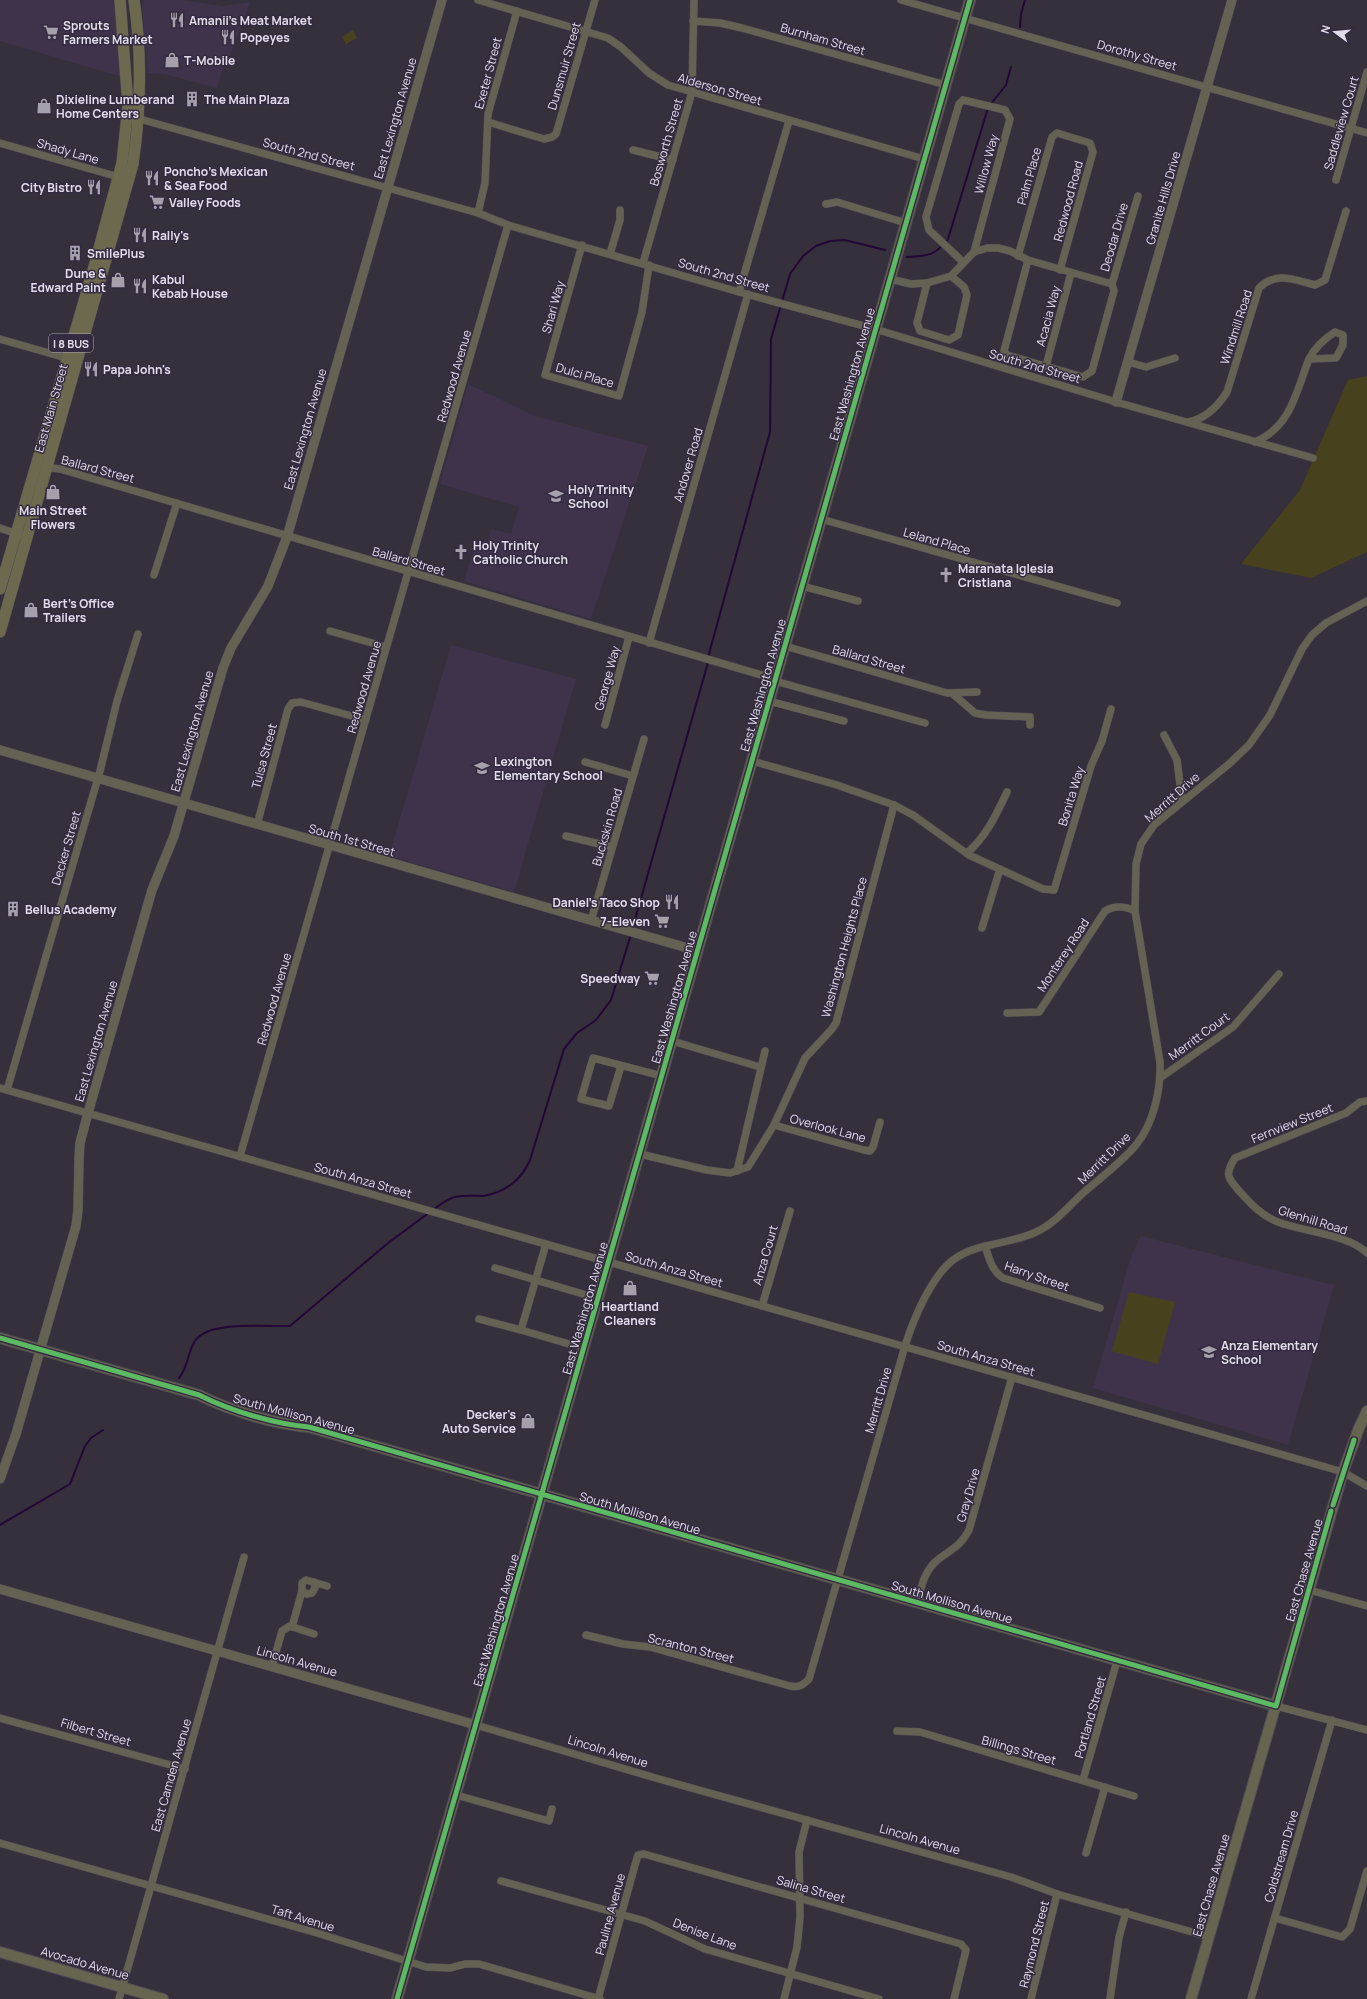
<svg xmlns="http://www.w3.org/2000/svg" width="1367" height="1999" font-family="Manrope,sans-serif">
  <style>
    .built { fill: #3f334c }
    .green { fill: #47421d }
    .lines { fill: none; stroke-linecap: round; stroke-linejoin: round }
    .stream { stroke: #230737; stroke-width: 2 }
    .minor-casing { stroke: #514d56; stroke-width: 8 }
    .tertiary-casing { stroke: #514d56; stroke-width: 10 }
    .secondary-casing { stroke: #514d56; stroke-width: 12 }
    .primary-casing { stroke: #514d56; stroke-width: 12 }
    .minor { stroke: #666253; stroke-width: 7 }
    .tertiary { stroke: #666253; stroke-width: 9 }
    .secondary { stroke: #67644f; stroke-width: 10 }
    .primary { stroke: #6d694f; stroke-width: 11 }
    .cycleway-casing { stroke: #352b40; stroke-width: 8 }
    .cycleway { stroke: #5cba63; stroke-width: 5 }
    .labels { text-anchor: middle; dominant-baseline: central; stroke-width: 3; stroke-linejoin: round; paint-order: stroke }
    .shield { fill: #352b40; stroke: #afa8b8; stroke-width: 1 }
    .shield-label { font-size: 11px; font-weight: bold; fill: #e3ddeb }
    .poi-label { font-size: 12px; font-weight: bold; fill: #e3ddeb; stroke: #352b40; text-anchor: start }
    .street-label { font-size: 12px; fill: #e3ddeb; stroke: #352b40 }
  </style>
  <rect width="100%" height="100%" fill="#35303b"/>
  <g class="built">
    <polygon points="0,0 116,0 122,77 0,41"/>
    <polygon points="145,0 181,0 223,6 250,2 229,59 224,65 217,88 164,74 148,73 142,6"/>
    <polygon points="468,384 535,416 648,446 591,619 464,581 476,541 487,544 491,529 511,534 519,507 440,484"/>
    <polygon points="451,645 576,679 514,892 389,856"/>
    <polygon points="1141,1236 1334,1285 1288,1445 1093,1388 1130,1260 1139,1239"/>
  </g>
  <g class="green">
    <polygon points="353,30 357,38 346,44 342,37"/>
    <polygon points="1367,376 1367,552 1311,578 1241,564 1300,490 1348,380"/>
    <polygon points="1129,1292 1175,1302 1158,1364 1112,1351"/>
  </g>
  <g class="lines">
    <g class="stream">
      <polyline points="1020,27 1021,14 1025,0"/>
      <polyline points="990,105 1006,85 1011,67"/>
      <path d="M 907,257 C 927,256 935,256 948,239 L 988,108"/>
      <polyline points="632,930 707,666 710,650 770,432 771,339 790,274 803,256 816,246 830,241 845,240 885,250"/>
      <path d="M 433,1210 C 440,1205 446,1199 455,1197 C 464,1195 473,1196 483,1196 C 505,1193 522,1179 530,1160 L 564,1049 L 577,1033 L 596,1020 L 611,1000 L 631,934"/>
      <path d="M 179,1378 C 188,1368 187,1353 195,1341 C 208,1320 267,1327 290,1326 L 388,1243 L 430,1212"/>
      <polyline points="0,1525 70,1484 85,1446 91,1438 103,1430"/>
    </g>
    <g class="minor-casing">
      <g id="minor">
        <polyline points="478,0 608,38 621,47 649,73 668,85 924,159"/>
        <polyline points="901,0 1367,133"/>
        <polyline points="693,21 720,23 742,28 946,85"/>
        <polyline points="136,118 478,213 508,225 739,292 875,329 1116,402 1313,458"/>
        <polyline points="488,122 544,139 552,137 556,134 595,0"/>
        <polyline points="0,143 122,178"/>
        <polyline points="633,150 673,160"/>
        <polyline points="1336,180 1367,72"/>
        <polyline points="826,204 837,202 906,223"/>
        <polyline points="478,213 485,183 488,114 517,11"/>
        <polyline points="582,245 545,375 619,396 642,312 649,265"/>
        <polyline points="610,254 620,220 620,210"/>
        <polyline points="1018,256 1052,137 1057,133 1090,143 1093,152 1060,270"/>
        <polyline points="963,262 929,230 926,217 959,104 963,100 1005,110 1010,119 974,252"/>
        <polyline points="643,263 692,92 694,0"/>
        <polyline points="890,279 911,284 927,283 951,276 974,252 987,248 998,248 1010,251 1028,260 1112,284 1114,291 1092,371 1083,377 1007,355 1004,351 1028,260"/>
        <polyline points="927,283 917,323 920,331 949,340 958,335 967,295 964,287 951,276"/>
        <polyline points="1112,284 1138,196"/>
        <polyline points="739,292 789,121"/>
        <polyline points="0,339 70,359"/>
        <polyline points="1128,362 1146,367 1175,358"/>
        <polyline points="1046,366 1071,273"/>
        <path d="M 1188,422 C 1206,419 1218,406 1227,392 L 1259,288 C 1276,271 1295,280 1315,285 L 1325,280 L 1346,211"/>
        <path d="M 1255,442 C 1291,427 1296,392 1309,359 L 1336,358 L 1343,345 L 1343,335 L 1335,332 C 1324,339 1315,347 1309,359"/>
        <polyline points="44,467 60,469 775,679"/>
        <polyline points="821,519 1117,603"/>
        <polyline points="0,528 20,535"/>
        <polyline points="154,575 177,503"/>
        <polyline points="802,586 858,601"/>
        <polyline points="330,631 386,647"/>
        <polyline points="649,643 748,294"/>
        <polyline points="785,646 947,693 977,692"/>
        <polyline points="775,681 925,723"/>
        <polyline points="953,694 975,713 986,715 1030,717 1030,725"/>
        <polyline points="769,701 844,721"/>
        <polyline points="605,725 629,637"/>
        <polyline points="1164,735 1177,760 1182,801"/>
        <polyline points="752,761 837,785 894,805 913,815 969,855 1043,889 1054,890 1091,766 1102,741 1111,709"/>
        <polyline points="585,762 633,776"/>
        <polyline points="257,825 288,709 292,703 301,702 366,720"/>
        <polyline points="566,836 612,847"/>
        <path d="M 967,853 C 986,837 996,815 1007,792"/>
        <polyline points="591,921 644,739"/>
        <polyline points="982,928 1000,869"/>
        <path d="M 1007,1013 L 1039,1012 L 1105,911 C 1115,905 1124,906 1135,911"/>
        <polyline points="672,1041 760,1067"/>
        <polyline points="621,1066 609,1106 581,1099 593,1058 662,1076"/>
        <polyline points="1160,1078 1233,1027 1279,974"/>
        <polyline points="0,1088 1343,1472 1367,1486"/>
        <polyline points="7,1090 100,771 117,701 138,634"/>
        <path d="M 1367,1101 L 1360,1102 L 1346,1113 L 1235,1158 C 1224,1175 1228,1178 1240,1192 C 1251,1204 1262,1216 1278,1222 C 1304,1232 1348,1234 1367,1253"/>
        <polyline points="774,1125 864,1150 870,1151 873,1147 880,1122"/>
        <polyline points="640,1154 707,1170 730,1173 748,1167 774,1125 805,1058 832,1029 836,1023 894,805"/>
        <polyline points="240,1156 508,225"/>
        <polyline points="737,1171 765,1051"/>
        <path d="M 985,1246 C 989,1258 992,1271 1003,1278 L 1100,1308"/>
        <polyline points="495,1268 583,1294"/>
        <polyline points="762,1306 790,1211"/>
        <polyline points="479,1319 521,1330 546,1244"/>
        <polyline points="521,1330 569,1344"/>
        <polyline points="314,1582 315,1588 312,1593 307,1594 302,1591 302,1583 306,1580 327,1586"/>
        <polyline points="1309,1590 1367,1606"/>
        <path d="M 918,1603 C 921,1585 925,1569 940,1558 C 953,1549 962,1544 969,1530 L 1012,1377"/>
        <polyline points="292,1627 302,1591"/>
        <path d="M 586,1635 L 623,1644 L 650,1647 L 790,1686 C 799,1688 803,1685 809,1679 L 905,1346 C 913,1320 931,1277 953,1260 C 977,1242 1009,1245 1036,1232 C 1054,1224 1068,1207 1082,1194 C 1099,1179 1123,1161 1136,1145 C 1154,1123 1161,1089 1160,1062 L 1135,911 L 1136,864 L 1141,844 L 1154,825 L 1229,764 L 1249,745 L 1270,715 L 1302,649 L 1312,635 L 1326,623 L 1367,601"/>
        <polyline points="272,1666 282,1631 290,1626 314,1634"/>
        <polyline points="1276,1706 1367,1730"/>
        <polyline points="0,1718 185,1769"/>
        <polyline points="476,1725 659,1779 1011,1877 1057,1894 1210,1937"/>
        <polyline points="897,1731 920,1732 1134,1796"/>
        <polyline points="1083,1780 1117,1661"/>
        <polyline points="456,1795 549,1821 552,1809"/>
        <polyline points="0,1843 317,1933 426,1967 450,1968 465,1964 479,1964 600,1999"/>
        <polyline points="1086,1853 1105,1787"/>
        <polyline points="501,1881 645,1921 705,1949 879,1999"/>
        <polyline points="1275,1918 1342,1937 1350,1929 1367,1871"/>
        <polyline points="119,1999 244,1557"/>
        <polyline points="598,1999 635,1865 638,1855 644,1854 961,1944 966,1950 954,1999"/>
        <polyline points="784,1999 797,1947 800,1917 799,1852 807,1820"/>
        <polyline points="1031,1999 1057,1894"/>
        <polyline points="1110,1999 1119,1937 1126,1912"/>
        <polyline points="1251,1999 1332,1720"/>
      </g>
    </g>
    <g class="tertiary-casing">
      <g id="tertiary">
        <polyline points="1116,402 1232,0"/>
        <polyline points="0,750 698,951"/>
        <polyline points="0,1479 16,1434 76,1226 78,1210 79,1159 80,1143 88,1113 152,890 174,836 223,668 231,648 268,586 287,537 442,0"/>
        <polyline points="0,1589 476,1725"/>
      </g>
    </g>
    <g class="secondary-casing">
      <g id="secondary">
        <path d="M 0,1338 L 199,1395 C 231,1411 274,1424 309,1427 L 1276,1706"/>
        <polyline points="0,1952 163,1999"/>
        <polyline points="397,1999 970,0"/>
        <polyline points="1191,1999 1343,1472 1359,1428 1367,1411"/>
      </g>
    </g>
    <g class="primary-casing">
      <g id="primary">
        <polyline points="0,589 94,267 122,163 128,106 120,0"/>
        <path d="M 0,632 L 133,164 C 141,109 142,55 134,0"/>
      </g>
    </g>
    <use href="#minor" class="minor"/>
    <use href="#tertiary" class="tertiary"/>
    <use href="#secondary" class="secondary"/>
    <use href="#primary" class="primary"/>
    <g class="cycleway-casing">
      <g id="cycleway">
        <path d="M 0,1338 L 199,1395 C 231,1411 274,1424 309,1427 L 1276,1706 L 1331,1511"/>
        <polyline points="1333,1505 1354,1440"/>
        <polyline points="397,1999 970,0"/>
      </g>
    </g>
    <use href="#cycleway" class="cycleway"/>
  </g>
  <defs>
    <g id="restaurant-bare" transform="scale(1.2)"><path d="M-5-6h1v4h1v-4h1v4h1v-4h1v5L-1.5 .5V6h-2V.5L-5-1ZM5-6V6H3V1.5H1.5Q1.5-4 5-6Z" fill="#a6a0ad" stroke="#352b40" stroke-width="2.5" paint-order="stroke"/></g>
    <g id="supermarket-bare" transform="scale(1.2)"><path d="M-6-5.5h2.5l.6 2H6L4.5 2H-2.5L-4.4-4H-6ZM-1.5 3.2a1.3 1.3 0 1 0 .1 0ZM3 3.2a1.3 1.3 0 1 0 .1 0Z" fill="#a6a0ad" stroke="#352b40" stroke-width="2.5" paint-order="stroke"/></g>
    <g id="shop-bare" transform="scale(1.2)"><path d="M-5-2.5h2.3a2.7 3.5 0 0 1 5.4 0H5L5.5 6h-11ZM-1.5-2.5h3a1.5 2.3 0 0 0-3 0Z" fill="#a6a0ad" stroke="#352b40" stroke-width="2.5" paint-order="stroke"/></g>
    <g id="building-bare" transform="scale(1.2)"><path d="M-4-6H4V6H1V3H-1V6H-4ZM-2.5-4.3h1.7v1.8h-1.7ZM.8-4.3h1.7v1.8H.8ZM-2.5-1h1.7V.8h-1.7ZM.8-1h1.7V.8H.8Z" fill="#a6a0ad" stroke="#352b40" stroke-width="2.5" paint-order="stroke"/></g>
    <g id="school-bare" transform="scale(1.2)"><path d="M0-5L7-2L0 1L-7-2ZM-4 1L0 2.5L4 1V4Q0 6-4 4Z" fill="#a6a0ad" stroke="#352b40" stroke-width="2.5" paint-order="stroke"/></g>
    <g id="church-bare" transform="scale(1.2)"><path d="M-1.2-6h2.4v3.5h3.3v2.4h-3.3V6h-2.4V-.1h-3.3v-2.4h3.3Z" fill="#a6a0ad" stroke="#352b40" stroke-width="2.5" paint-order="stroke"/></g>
  </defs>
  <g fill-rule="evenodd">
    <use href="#restaurant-bare" x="177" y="20"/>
    <use href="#supermarket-bare" x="51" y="32"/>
    <use href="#restaurant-bare" x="228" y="37"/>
    <use href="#shop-bare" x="172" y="60"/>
    <use href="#building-bare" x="192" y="99"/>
    <use href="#shop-bare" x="44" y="106"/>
    <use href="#restaurant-bare" x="152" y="178"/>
    <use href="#restaurant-bare" x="94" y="187"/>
    <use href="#supermarket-bare" x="157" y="202"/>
    <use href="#restaurant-bare" x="140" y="235"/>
    <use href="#building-bare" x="75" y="253"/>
    <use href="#shop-bare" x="118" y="280"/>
    <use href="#restaurant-bare" x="140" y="286"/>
    <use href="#restaurant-bare" x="91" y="369"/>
    <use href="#shop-bare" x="53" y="492"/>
    <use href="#school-bare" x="556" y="496"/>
    <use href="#church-bare" x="461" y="552"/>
    <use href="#church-bare" x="946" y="575"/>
    <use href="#shop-bare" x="31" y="610"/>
    <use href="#school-bare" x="482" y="768"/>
    <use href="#restaurant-bare" x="672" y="902"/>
    <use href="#building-bare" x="13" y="909"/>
    <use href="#supermarket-bare" x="662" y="921"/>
    <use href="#supermarket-bare" x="652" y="978"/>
    <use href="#shop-bare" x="630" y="1288"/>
    <use href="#school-bare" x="1209" y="1352"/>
    <use href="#shop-bare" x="528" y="1421"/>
  </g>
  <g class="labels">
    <rect class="shield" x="49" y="334" width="44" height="18" rx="3"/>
    <g class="shield-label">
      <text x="71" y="343">I 8 BUS</text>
    </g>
    <g class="poi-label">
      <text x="189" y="20">Amanii’s Meat Market</text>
      <text x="63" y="25">Sprouts<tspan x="63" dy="14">Farmers Market</tspan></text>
      <text x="240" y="37">Popeyes</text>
      <text x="184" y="60">T-Mobile</text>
      <text x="56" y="99">Dixieline Lumberand<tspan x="56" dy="14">Home Centers</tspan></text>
      <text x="204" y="99">The Main Plaza</text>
      <text x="164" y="171">Poncho's Mexican<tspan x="164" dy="14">&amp; Sea Food</tspan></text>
      <text x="82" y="187" text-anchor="end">City Bistro</text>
      <text x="169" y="202">Valley Foods</text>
      <text x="152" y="235">Rally's</text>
      <text x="87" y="253">SmilePlus</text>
      <text x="106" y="273" text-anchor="end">Dune &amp;<tspan x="106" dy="14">Edward Paint</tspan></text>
      <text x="152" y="279">Kabul<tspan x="152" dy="14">Kebab House</tspan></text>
      <text x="103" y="369">Papa John's</text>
      <text x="568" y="489">Holy Trinity<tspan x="568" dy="14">School</tspan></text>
      <text x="53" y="510" text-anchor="middle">Main Street<tspan x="53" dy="14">Flowers</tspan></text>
      <text x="473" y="545">Holy Trinity<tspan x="473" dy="14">Catholic Church</tspan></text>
      <text x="958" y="568">Maranata Iglesia<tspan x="958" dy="14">Cristiana</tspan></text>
      <text x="43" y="603">Bert's Office<tspan x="43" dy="14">Trailers</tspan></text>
      <text x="494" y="761">Lexington<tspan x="494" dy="14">Elementary School</tspan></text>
      <text x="660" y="902" text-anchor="end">Daniel's Taco Shop</text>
      <text x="25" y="909">Bellus Academy</text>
      <text x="650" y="921" text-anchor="end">7-Eleven</text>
      <text x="640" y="978" text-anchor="end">Speedway</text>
      <text x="630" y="1306" text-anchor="middle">Heartland<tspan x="630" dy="14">Cleaners</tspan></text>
      <text x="1221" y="1345">Anza Elementary<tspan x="1221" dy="14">School</tspan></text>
      <text x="516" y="1414" text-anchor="end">Decker's<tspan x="516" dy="14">Auto Service</tspan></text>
    </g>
    <g class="street-label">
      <text transform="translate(823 39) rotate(16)">Burnham Street</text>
      <text transform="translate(1137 55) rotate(16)">Dorothy Street</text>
      <text transform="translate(564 66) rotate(-74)">Dunsmuir Street</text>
      <text transform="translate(488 73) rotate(-75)">Exeter Street</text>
      <text transform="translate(720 89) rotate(16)">Alderson Street</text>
      <text transform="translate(395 118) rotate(-74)">East Lexington Avenue</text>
      <text transform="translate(1341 123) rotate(-74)">Saddleview Court</text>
      <text transform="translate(666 142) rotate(-74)">Bosworth Street</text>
      <text transform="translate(68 151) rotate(16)">Shady Lane</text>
      <text transform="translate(309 154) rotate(15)">South 2nd Street</text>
      <text transform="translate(986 164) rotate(-75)">Willow Way</text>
      <text transform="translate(1029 176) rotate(-74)">Palm Place</text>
      <text transform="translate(1163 198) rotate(-74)">Granite Hills Drive</text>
      <text transform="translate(1068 201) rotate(-75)">Redwood Road</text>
      <text transform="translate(1114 237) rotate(-74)">Deodar Drive</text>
      <text transform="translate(724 275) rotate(16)">South 2nd Street</text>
      <text transform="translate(553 307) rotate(-74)">Shari Way</text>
      <text transform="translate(1048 316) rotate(-75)">Acacia Way</text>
      <text transform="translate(1236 327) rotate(-72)">Windmill Road</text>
      <text transform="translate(1035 366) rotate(16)">South 2nd Street</text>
      <text transform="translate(852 374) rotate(-74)">East Washington Avenue</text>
      <text transform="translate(585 375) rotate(16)">Dulci Place</text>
      <text transform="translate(454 376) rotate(-74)">Redwood Avenue</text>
      <text transform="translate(51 408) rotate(-74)">East Main Street</text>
      <text transform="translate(305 429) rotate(-74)">East Lexington Avenue</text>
      <text transform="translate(688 465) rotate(-74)">Andover Road</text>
      <text transform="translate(98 469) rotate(15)">Ballard Street</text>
      <text transform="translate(937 541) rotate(16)">Leland Place</text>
      <text transform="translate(409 561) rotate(16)">Ballard Street</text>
      <text transform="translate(869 659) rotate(16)">Ballard Street</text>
      <text transform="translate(607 678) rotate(-75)">George Way</text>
      <text transform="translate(763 685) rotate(-74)">East Washington Avenue</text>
      <text transform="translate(364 687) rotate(-74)">Redwood Avenue</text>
      <text transform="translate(192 731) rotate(-74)">East Lexington Avenue</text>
      <text transform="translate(264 756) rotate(-75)">Tulsa Street</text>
      <text transform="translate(1071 796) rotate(-73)">Bonita Way</text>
      <text transform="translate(1172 797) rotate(-41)">Merritt Drive</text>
      <text transform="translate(607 827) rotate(-74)">Buckskin Road</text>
      <text transform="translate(352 840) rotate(16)">South 1st Street</text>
      <text transform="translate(66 848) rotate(-74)">Decker Street</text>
      <text transform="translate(844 947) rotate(-75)">Washington Heights Place</text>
      <text transform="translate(1063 955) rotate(-57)">Monterey Road</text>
      <text transform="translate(674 997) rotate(-74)">East Washington Avenue</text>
      <text transform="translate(274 999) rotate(-74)">Redwood Avenue</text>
      <text transform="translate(1199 1036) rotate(-36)">Merritt Court</text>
      <text transform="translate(96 1041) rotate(-74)">East Lexington Avenue</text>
      <text transform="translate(1292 1123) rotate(-22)">Fernview Street</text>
      <text transform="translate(828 1128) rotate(15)">Overlook Lane</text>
      <text transform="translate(1104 1158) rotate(-44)">Merritt Drive</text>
      <text transform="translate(363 1180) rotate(16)">South Anza Street</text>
      <text transform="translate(1313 1220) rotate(17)">Glenhill Road</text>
      <text transform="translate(765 1255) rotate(-74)">Anza Court</text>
      <text transform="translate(674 1269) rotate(16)">South Anza Street</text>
      <text transform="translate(1037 1276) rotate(19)">Harry Street</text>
      <text transform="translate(585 1308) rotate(-74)">East Washington Avenue</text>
      <text transform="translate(986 1358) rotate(16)">South Anza Street</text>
      <text transform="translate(878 1400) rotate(-74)">Merritt Drive</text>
      <text transform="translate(294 1414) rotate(15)">South Mollison Avenue</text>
      <text transform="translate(968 1495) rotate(-74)">Gray Drive</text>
      <text transform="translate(640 1513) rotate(16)">South Mollison Avenue</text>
      <text transform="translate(1304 1570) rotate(-74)">East Chase Avenue</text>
      <text transform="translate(952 1602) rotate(16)">South Mollison Avenue</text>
      <text transform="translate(496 1620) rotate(-74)">East Washington Avenue</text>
      <text transform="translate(691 1648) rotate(14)">Scranton Street</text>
      <text transform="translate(297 1661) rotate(16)">Lincoln Avenue</text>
      <text transform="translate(1090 1717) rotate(-74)">Portland Street</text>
      <text transform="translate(96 1732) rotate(16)">Filbert Street</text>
      <text transform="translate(1019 1750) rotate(16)">Billings Street</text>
      <text transform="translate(608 1751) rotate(17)">Lincoln Avenue</text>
      <text transform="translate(171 1775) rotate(-74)">East Camden Avenue</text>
      <text transform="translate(920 1839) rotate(16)">Lincoln Avenue</text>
      <text transform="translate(1281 1856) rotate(-74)">Coldstream Drive</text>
      <text transform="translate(1211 1885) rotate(-74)">East Chase Avenue</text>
      <text transform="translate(811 1889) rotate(16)">Salina Street</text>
      <text transform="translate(610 1914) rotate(-75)">Pauline Avenue</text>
      <text transform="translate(303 1918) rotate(17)">Taft Avenue</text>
      <text transform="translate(705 1934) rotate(21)">Denise Lane</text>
      <text transform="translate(1034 1944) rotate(-76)">Raymond Street</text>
      <text transform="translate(85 1963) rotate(16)">Avocado Avenue</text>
    </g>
  </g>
  <g transform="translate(1335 32) rotate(286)" stroke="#352b40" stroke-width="3" paint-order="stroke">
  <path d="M0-3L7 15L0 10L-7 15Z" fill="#e3ddeb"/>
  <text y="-6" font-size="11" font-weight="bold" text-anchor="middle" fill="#e3ddeb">N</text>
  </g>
</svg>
